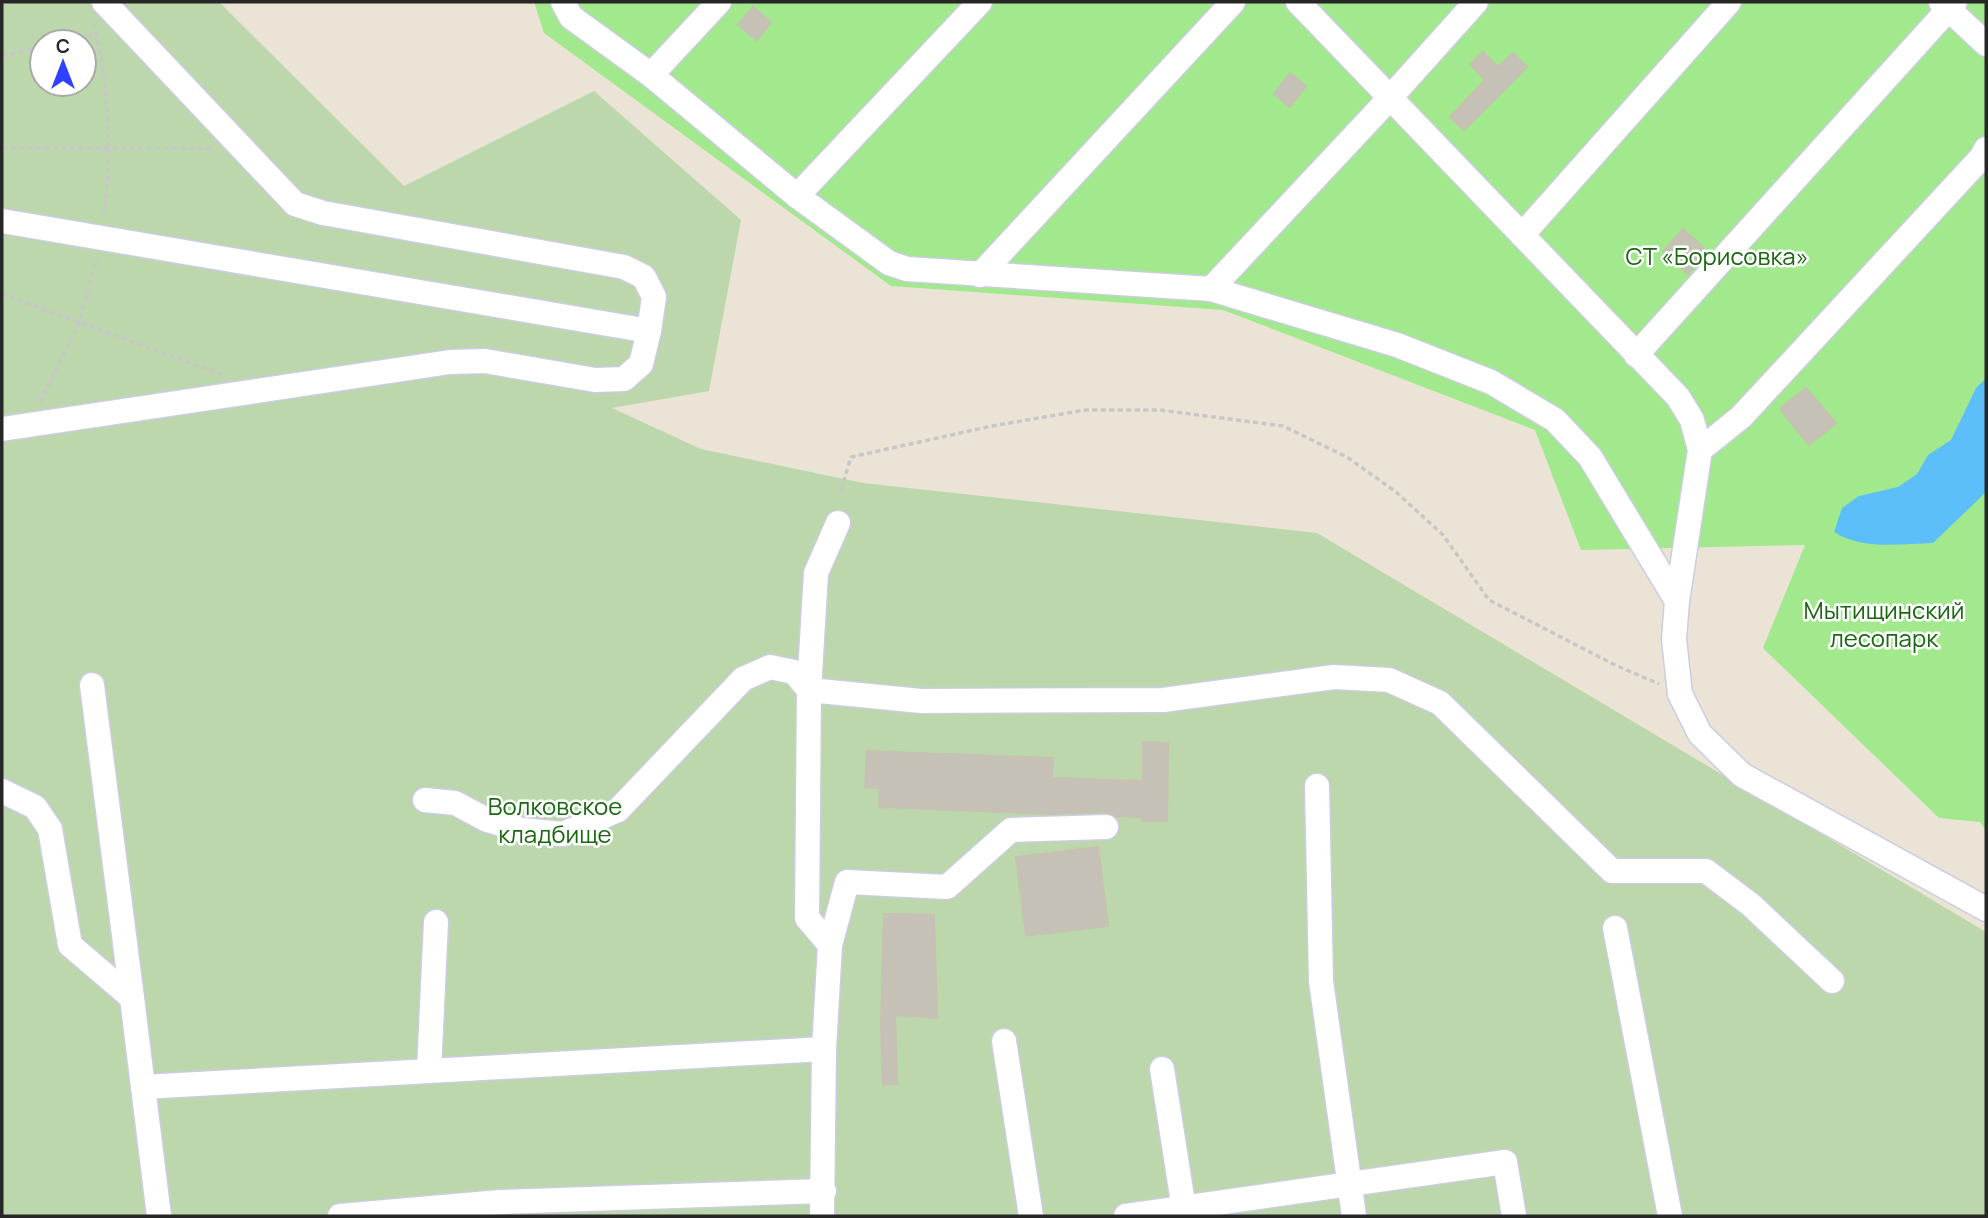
<svg xmlns="http://www.w3.org/2000/svg" width="1988" height="1218" font-family="Manrope,sans-serif">
  <style>
    .green { fill: #a2e88c }
    .cemetery { fill: #bcd7ab; fill-rule: evenodd }
    .water { fill: #5dbff9 }
    .building { fill: #c6c1b6; stroke: #c6c1b0; stroke-width: 2 }
    .lines { fill: none; stroke-linecap: round; stroke-linejoin: round }
    .minor-casing { stroke: #cbcde2; stroke-width: 27 }
    .path { stroke: #c7c7c7; stroke-width: 3.5; stroke-dasharray: 5 3.5; stroke-linecap: butt }
    .minor { stroke: #fff; stroke-width: 24 }
    .labels { text-anchor: middle; dominant-baseline: central; stroke-width: 5; stroke-linejoin: round; paint-order: stroke }
    .park-label { font-size: 24px; fill: #1b6812; stroke: #fff }
  </style>
  <rect width="100%" height="100%" fill="#ebe4d6"/>
  <polygon class="green" points="534,2 1986,2 1986,831 1980,822 1939,818 1763,648 1805,545 1581,550 1535,430 1223,310 891,286 544,33"/>
  <path class="cemetery" d="M 2,2 L 219,2 L 404,186 L 594,91 L 741,220 L 709,391 L 612,408 L 701,449 L 863,483 L 1317,533 L 1986,932 L 1986,1216 L 2,1216 ZM 42,42 L 84,42 L 84,84 L 42,84 Z"/>
  <path class="water" d="M 1986,378 L 1986,491 L 1981,497 L 1933,543 C 1901,544 1861,550 1834,532 L 1842,508 L 1859,496 L 1898,487 L 1917,474 L 1928,455 L 1951,440 L 1976,388 Z"/>
  <g class="building">
    <polygon points="753,7 771,22 757,40 738,25"/>
    <polygon points="1483,52 1498,67 1513,53 1527,67 1464,130 1450,117 1485,80 1470,64"/>
    <polygon points="1290,73 1306,86 1290,107 1274,94"/>
    <polygon points="1683,229 1707,251 1688,274 1663,252"/>
    <polygon points="1806,388 1836,423 1809,445 1780,409"/>
    <polygon points="1143,742 1168,743 1167,821 1142,821 1142,817 1115,816 1106,812 1054,814 879,807 880,788 865,787 867,751 1053,758 1052,778 1143,781"/>
    <polygon points="1098,847 1108,926 1026,936 1016,857"/>
    <polygon points="884,914 934,915 937,1018 895,1015 897,1084 883,1085 881,1025"/>
  </g>
  <g class="lines">
    <g class="minor-casing">
      <g id="minor">
        <polyline points="563,2 571,17 651,75 797,196 889,263 907,269 1211,289 1397,345 1491,382 1555,420 1590,457 1677,601"/>
        <polyline points="1298,2 1678,397 1692,420 1700,450 1677,601 1674,639 1680,694 1700,734 1742,775 1986,909"/>
        <polyline points="1941,2 1986,44"/>
        <polyline points="651,75 719,2"/>
        <polyline points="797,196 980,2"/>
        <polyline points="2,221 649,331"/>
        <polyline points="1522,235 1729,2"/>
        <polyline points="980,275 1233,2"/>
        <polyline points="1211,289 1389,99 1476,2"/>
        <polyline points="1636,355 1955,2"/>
        <polyline points="2,429 450,362 485,361 595,380 624,379 641,364 649,331 654,297 644,277 624,267 323,213 295,204 104,2"/>
        <polyline points="1700,450 1741,417 1981,158 1986,149"/>
        <polyline points="92,685 132,998"/>
        <polyline points="1317,786 1321,981 1354,1216"/>
        <polyline points="2,791 35,807 50,829 70,945 132,998 159,1216"/>
        <polyline points="425,800 455,803 487,820 522,830 563,834 618,810 743,679 770,667 794,672 809,690 816,573 838,523"/>
        <polyline points="1615,928 1670,1216"/>
        <polyline points="830,945 847,882 947,887 1011,830 1106,827"/>
        <polyline points="1004,1041 1031,1216"/>
        <polyline points="1162,1069 1185,1216"/>
        <polyline points="429,1071 436,922"/>
        <polyline points="143,1087 824,1049"/>
        <polyline points="340,1216 500,1202 824,1191"/>
        <polyline points="822,1216 824,1049 830,945 807,918 809,690 921,701 1163,700 1334,677 1389,680 1440,703 1612,871 1706,871 1751,905 1832,981"/>
        <polyline points="1126,1216 1505,1162 1514,1216"/>
      </g>
    </g>
    <g class="path">
      <path d="M 94,24 C 109,87 113,154 103,218"/>
      <polyline points="63,42 97,34"/>
      <polyline points="2,56 42,47"/>
      <polyline points="2,148 213,149"/>
      <polyline points="2,294 223,375"/>
      <polyline points="40,402 79,323 97,257"/>
      <polyline points="841,490 851,457 992,426 1085,410 1160,410 1283,426 1347,457 1396,492 1443,535 1489,600 1615,665 1659,684"/>
    </g>
    <use href="#minor" class="minor"/>
  </g>
  <g class="labels">
    <g class="park-label">
      <text x="1717" y="255">СТ «Борисовка»</text>
      <text x="1884" y="609">Мытищинский<tspan x="1884" dy="28">лесопарк</tspan></text>
      <text x="555" y="805">Волковское<tspan x="555" dy="28">кладбище</tspan></text>
    </g>
  </g>
  <rect width="1988" height="1218" fill="none" stroke="#272727" stroke-width="7"/>
  <g transform="translate(63 63)"><circle r="33" fill="#ffffff" stroke="#a9a9a9" stroke-width="2"/>
  <path d="M0-5L12 26L0 18L-12 26Z" fill="#2f40ff"/>
  <text y="-10" font-size="19" font-weight="bold" text-anchor="middle" fill="#272727">С</text>
  </g>
</svg>
